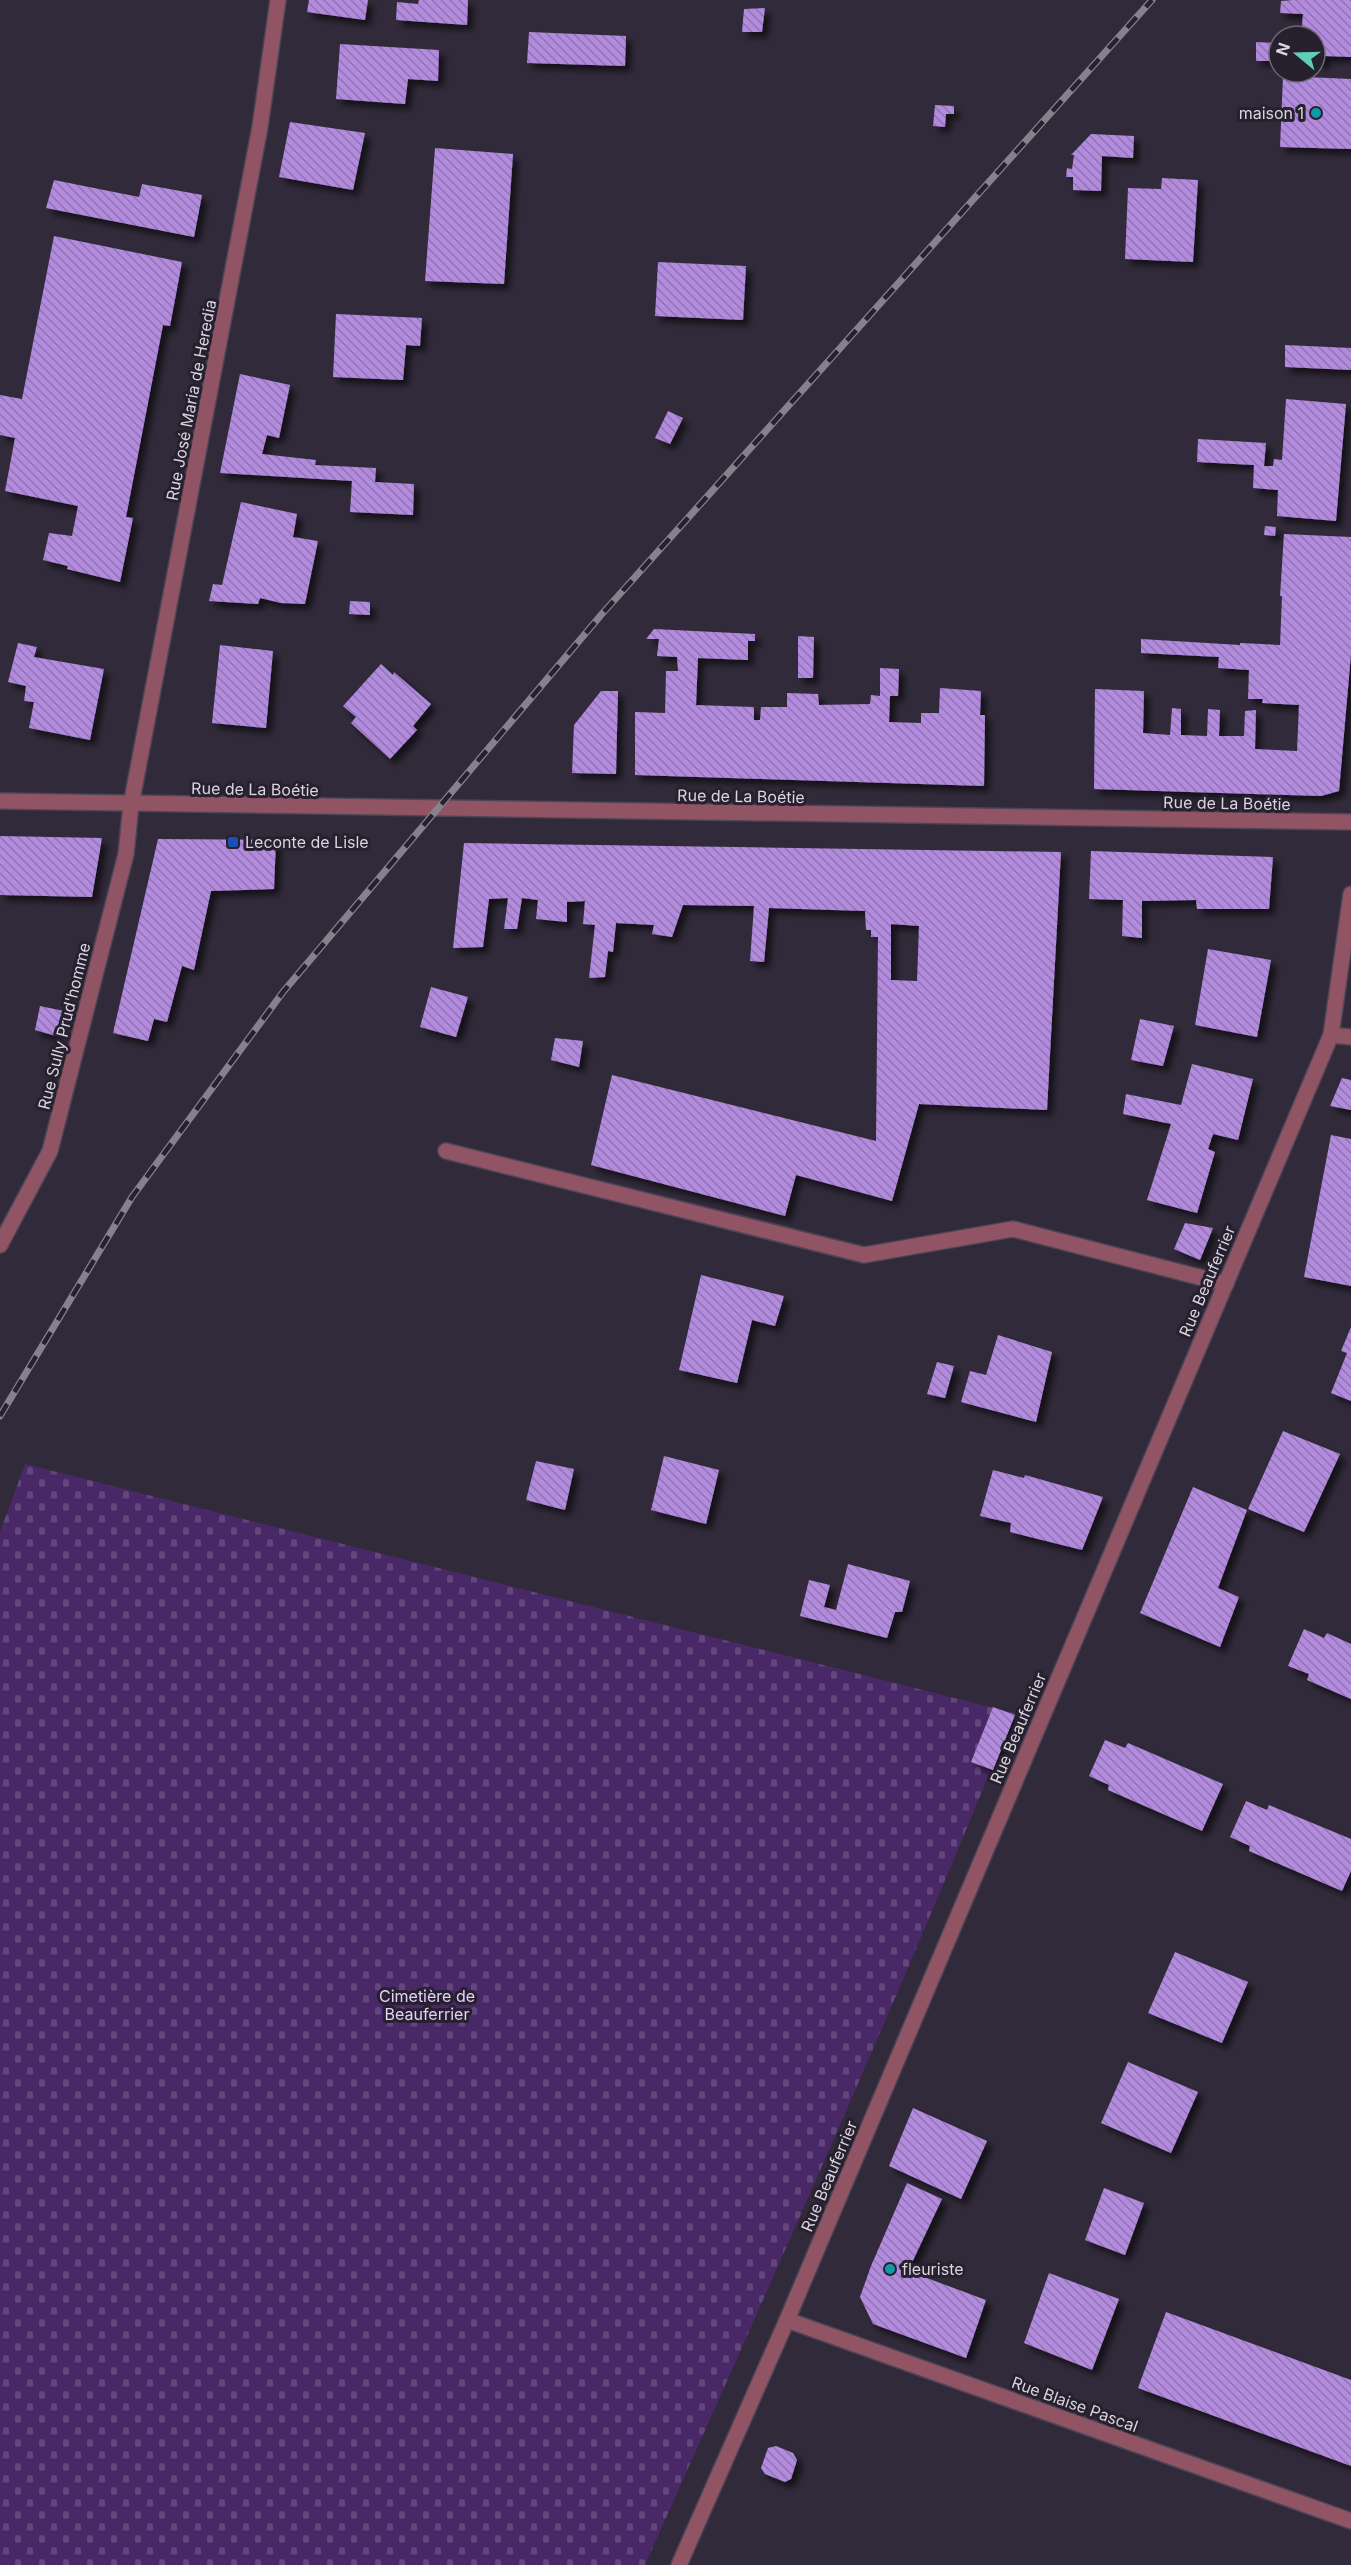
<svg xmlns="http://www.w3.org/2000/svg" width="1351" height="2565" font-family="Inter,sans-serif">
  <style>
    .cemetery { fill: url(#cemetery-stones) }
    .building { fill: url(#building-back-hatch); fill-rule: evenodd; filter: url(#shadow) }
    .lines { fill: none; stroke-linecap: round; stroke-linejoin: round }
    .lane-casing { stroke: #4c4554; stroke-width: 18 }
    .street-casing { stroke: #4c4554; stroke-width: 18 }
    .lane { stroke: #905465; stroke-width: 15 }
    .street { stroke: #905465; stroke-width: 15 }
    .rail-casing { stroke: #87818e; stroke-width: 7 }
    .rail { stroke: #27202f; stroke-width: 4.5; stroke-dasharray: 14; stroke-linecap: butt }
    .culture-dot { fill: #0f9aa8; stroke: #27202f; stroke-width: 2 }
    .transit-dot { fill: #1a4fb4; stroke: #27202f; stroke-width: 2 }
    .labels { text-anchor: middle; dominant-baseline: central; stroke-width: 6; stroke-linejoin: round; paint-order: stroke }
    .poi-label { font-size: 16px; fill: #d9d4de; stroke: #27202f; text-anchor: start }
    .street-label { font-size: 16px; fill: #d9d4de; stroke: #27202f }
    .park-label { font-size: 16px; fill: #e2cffa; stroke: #27202f }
  </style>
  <defs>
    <pattern id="cemetery-stones" width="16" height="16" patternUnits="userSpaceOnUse" patternTransform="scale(1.5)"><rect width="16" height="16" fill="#492867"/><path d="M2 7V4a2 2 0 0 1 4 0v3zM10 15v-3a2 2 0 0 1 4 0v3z" fill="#63467c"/></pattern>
    <pattern id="building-back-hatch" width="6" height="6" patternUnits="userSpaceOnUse" patternTransform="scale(1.5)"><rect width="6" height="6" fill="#b28ade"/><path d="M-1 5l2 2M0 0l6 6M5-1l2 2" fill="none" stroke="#9074b0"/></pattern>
    <filter id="shadow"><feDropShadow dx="5.5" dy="5.5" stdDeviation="3" flood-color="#0009"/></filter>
  </defs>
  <rect width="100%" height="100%" fill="#312a3a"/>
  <path class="cemetery" d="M 25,1464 L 1014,1713 C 898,2000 771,2282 645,2565 L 0,2565 L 0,1532 Z"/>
  <g class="building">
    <polygon points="309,0 368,0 365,20 307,12"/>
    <polygon points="419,0 468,0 467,25 396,20 397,2 418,4"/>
    <polygon points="1293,0 1351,0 1351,57 1325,56 1323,64 1315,63 1315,36 1301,36 1303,14 1280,13 1281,1"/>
    <polygon points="765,8 762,32 742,32 744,9"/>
    <polygon points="529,32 626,36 625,66 527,63"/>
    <polygon points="1256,42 1279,43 1279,61 1256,61"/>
    <polygon points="340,44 439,50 438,81 408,79 405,104 336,99"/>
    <polygon points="1283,76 1351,79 1351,149 1280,147"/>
    <polygon points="935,105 954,106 954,114 946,114 945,127 933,126"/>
    <polygon points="290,122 365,133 353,190 279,177"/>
    <polygon points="1091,134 1134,136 1133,158 1102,156 1101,191 1073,190 1073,177 1066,177 1067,168 1072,169 1074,155 1071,155"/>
    <polygon points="435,148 513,154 504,284 425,281"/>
    <polygon points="1162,178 1198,180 1193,262 1125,259 1128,188 1161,189"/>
    <polygon points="54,180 139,197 142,184 202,195 194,237 46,208"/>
    <polygon points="54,236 182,262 170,326 163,325 126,517 133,518 120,582 67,569 68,566 43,560 49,533 72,536 78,506 5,491 15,438 0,435 0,395 22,399"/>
    <polygon points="658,262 746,266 743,320 655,316"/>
    <polygon points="336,314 422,318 420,346 406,345 403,380 333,377"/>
    <polygon points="1285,345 1351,348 1351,370 1285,367"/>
    <polygon points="240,374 290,385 279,438 267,435 262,454 316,460 315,465 376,468 375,482 414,484 413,515 350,512 352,481 220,473"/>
    <polygon points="1286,399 1346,404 1336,521 1277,516 1278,490 1253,488 1254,465 1197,462 1198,439 1266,443 1264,466 1273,466 1274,459 1282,460"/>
    <polygon points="668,411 683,418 670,444 655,438"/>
    <polygon points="241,502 297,514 293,537 318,541 305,604 281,603 260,598 258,604 209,601 213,584 222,585"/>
    <polygon points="1265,526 1276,527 1275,536 1264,535"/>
    <polygon points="1284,534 1351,537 1351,654 1339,791 1321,796 1094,789 1095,689 1144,691 1143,733 1170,735 1172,708 1181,709 1181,735 1207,736 1208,709 1220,710 1219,736 1244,736 1245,711 1256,710 1255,749 1297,751 1299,705 1262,703 1263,699 1248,699 1249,670 1218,668 1219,657 1141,653 1141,639 1240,645 1240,643 1280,645 1282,596 1280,596"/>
    <polygon points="350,601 370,602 370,615 349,614"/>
    <polygon points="654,629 755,634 755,641 748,641 748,660 698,658 696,705 754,707 754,720 760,720 761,707 787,707 787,693 818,694 819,705 870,704 871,695 880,696 880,668 899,669 898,696 890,696 889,722 921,723 921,713 939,713 940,688 981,691 980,715 985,715 984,786 635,775 635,712 665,713 666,671 678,671 677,657 657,656 659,639 646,639"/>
    <polygon points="798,636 814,637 813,678 798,678"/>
    <polygon points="18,643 37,647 34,657 104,669 90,740 29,728 34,702 24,701 26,686 8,682"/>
    <polygon points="220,645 273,651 266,728 212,723"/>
    <polygon points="381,664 393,675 394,672 431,704 413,726 417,730 390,759 351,723 356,717 343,706"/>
    <polygon points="601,691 618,691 616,774 572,773 574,725"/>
    <polygon points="0,836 102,838 92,897 0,895"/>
    <polygon points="158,839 276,840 274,889 211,891 194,970 182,966 167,1022 154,1019 148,1041 113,1033"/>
    <path d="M 464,843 L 1061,852 L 1047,1110 L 919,1104 L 892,1201 L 796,1175 L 785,1216 L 591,1165 L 612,1075 L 876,1141 L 878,937 L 871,937 L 871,930 L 866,930 L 865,911 L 769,908 L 764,962 L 750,961 L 754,906 L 683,905 L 672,937 L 652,934 L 654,925 L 616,923 L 613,952 L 608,951 L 605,977 L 589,978 L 595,925 L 583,924 L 585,901 L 567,902 L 567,922 L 536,919 L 538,900 L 522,898 L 517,929 L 504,929 L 508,898 L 489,899 L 483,947 L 453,948 ZM 891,924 L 919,926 L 917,981 L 891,980 Z"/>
    <polygon points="1091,851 1273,857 1269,909 1197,909 1196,900 1142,901 1142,938 1122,936 1123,900 1089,899"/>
    <polygon points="1208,949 1271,960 1257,1037 1195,1025"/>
    <polygon points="431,987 468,997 456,1037 420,1027"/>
    <polygon points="40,1006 64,1011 56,1036 35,1030"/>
    <polygon points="1140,1019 1174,1026 1163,1066 1131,1060"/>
    <polygon points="555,1038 583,1041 579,1067 551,1060"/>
    <polygon points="1192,1064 1253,1079 1238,1140 1213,1134 1208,1149 1215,1152 1197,1213 1147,1200 1171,1124 1123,1114 1126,1094 1181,1105"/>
    <polygon points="1342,1078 1351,1080 1351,1110 1330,1106"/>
    <polygon points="1331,1135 1351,1139 1351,1286 1304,1277"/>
    <polygon points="1185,1223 1213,1228 1200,1260 1174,1249"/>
    <polygon points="701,1275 784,1296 775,1326 752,1320 737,1383 679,1370"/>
    <polygon points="1351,1327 1351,1401 1331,1393 1347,1353 1341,1351"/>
    <polygon points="998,1335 1052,1352 1036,1422 961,1402 970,1371 986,1375"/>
    <polygon points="937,1362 954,1366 945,1398 927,1394"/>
    <polygon points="1283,1431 1340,1454 1304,1532 1248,1509"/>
    <polygon points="664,1456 719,1470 706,1524 651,1510"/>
    <polygon points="536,1461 574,1469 565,1510 526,1500"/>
    <polygon points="993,1470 1024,1478 1025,1475 1103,1497 1082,1550 1010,1532 1011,1523 980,1516"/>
    <polygon points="1193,1487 1247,1510 1218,1588 1239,1597 1220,1647 1140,1613"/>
    <polygon points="848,1564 910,1581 902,1612 895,1612 887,1638 800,1616 809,1580 830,1585 824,1607 836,1610"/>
    <polygon points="1304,1629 1324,1638 1327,1633 1351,1644 1351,1699 1307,1680 1309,1674 1288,1666"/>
    <polygon points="993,1707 1015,1715 993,1770 971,1762"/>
    <polygon points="1105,1740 1125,1748 1128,1743 1223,1784 1202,1831 1108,1790 1109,1785 1089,1776"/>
    <polygon points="1246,1801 1267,1810 1269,1805 1351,1839 1351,1871 1342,1891 1249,1851 1250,1846 1230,1837"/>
    <polygon points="1175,1952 1248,1982 1222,2043 1148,2013"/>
    <polygon points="1128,2062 1198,2092 1171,2153 1101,2123"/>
    <polygon points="913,2108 987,2141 961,2199 889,2166"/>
    <polygon points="907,2183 942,2199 908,2271 986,2300 966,2358 873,2324 860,2297 871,2266"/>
    <polygon points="1104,2188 1144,2203 1125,2255 1085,2240"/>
    <polygon points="1049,2273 1119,2299 1092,2370 1024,2343"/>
    <polygon points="1166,2312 1351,2380 1351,2466 1138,2388"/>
    <polygon points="776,2446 793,2453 797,2460 791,2479 785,2482 765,2474 761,2468 768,2448"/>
  </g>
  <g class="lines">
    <g class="lane-casing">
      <polyline id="lane" points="446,1151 864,1255 1013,1229 1226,1284"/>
    </g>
    <g class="street-casing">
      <g id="street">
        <polyline points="0,801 1351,822"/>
        <polyline points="1331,1035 1351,1037"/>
        <polyline points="0,1245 50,1151 126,854 131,805 260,127 278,0"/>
        <polyline points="787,2320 1351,2521"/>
        <polyline points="679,2565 787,2320 1331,1035 1351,894"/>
      </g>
    </g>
    <use href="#lane" class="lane"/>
    <use href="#street" class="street"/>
    <g class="rail-casing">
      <polyline id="rail" points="0,1416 132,1197 283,992 601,615 1152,0"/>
    </g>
    <use href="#rail" class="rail"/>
  </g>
  <g class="culture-dot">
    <circle cx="1316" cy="113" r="6"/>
    <circle cx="890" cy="2269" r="6"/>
  </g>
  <rect class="transit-dot" x="227" y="836" width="12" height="12" rx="3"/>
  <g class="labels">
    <g class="poi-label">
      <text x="1304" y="113" text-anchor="end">maison 1</text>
      <text x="245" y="842">Leconte de Lisle</text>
      <text x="902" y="2269">fleuriste</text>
    </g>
    <g class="street-label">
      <text transform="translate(191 400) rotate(-79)">Rue José Maria de Heredia</text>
      <text transform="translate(255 789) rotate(1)">Rue de La Boétie</text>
      <text transform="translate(741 796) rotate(1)">Rue de La Boétie</text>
      <text transform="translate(1227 803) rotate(1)">Rue de La Boétie</text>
      <text transform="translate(64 1026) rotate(-76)">Rue Sully Prud'homme</text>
      <text transform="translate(1207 1281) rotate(-67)">Rue Beauferrier</text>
      <text transform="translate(1018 1728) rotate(-67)">Rue Beauferrier</text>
      <text transform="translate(829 2176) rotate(-67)">Rue Beauferrier</text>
      <text transform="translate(1075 2404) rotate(20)">Rue Blaise Pascal</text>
    </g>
    <g class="park-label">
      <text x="427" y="1996">Cimetière de<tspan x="427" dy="18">Beauferrier</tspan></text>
    </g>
  </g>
  <g transform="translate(1297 54) rotate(289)"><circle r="28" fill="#27202f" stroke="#6e6875" stroke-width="1.5"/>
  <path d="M0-4.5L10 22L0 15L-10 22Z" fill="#5eceb8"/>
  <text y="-9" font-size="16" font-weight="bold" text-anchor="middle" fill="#d9d4de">N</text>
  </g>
</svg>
